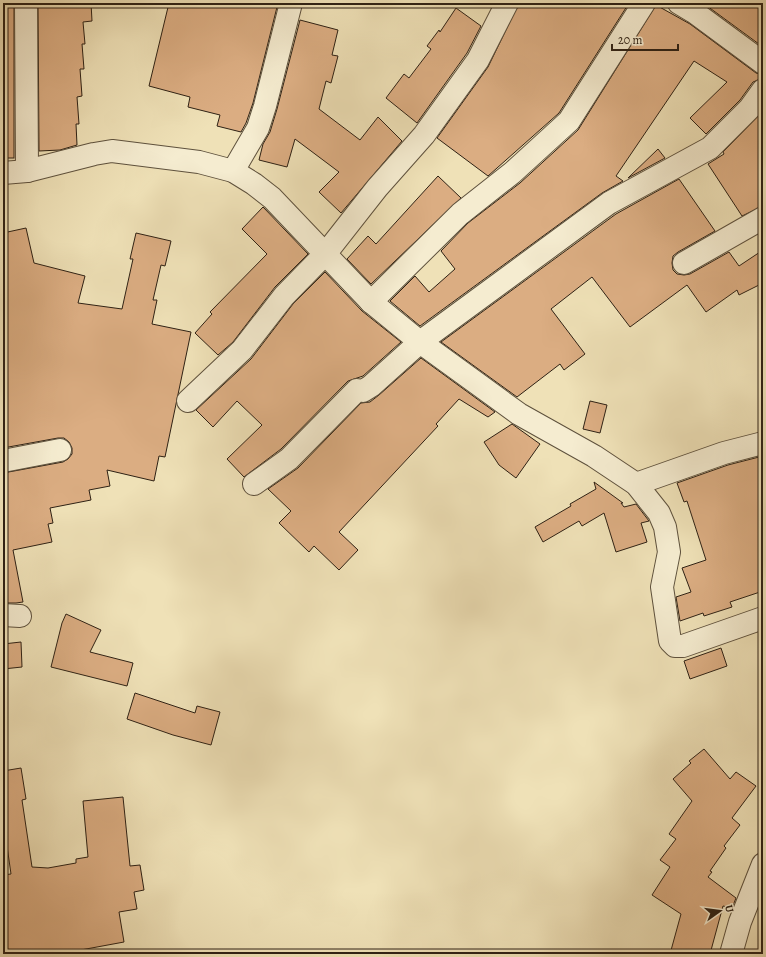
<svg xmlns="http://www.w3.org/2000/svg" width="766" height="957" font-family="Alegreya,serif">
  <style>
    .building { fill: #dbad82; stroke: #2e2114 }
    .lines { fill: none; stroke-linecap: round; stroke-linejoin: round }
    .minor-casing { stroke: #5e513d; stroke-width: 24 }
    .minor { stroke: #f5ecd0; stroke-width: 22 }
  </style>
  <rect width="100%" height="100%" fill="#efe1b7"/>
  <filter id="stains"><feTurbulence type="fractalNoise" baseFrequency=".005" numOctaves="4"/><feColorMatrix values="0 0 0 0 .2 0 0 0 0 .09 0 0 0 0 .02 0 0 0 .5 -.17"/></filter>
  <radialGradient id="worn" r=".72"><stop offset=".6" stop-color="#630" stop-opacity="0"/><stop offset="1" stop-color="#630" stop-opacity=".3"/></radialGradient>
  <g class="building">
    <rect x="3" y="3" width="11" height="155"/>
    <polygon points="38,3 91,3 92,21 83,22 85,44 82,44 84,69 80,69 82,96 77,97 79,124 76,124 77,145 60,150 39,151"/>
    <polygon points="169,3 278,3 253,103 246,123 241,132 217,126 220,115 188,107 190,97 149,86"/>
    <polygon points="519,3 629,3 559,113 488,176 437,138 488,67"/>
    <polygon points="703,3 763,3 763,47"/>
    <polygon points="656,5 690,24 756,73 763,75 763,78 753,82 740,100 706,134 690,118 727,82 694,61 616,176 623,181 602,193 420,326 390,301 415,276 429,292 455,269 441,251 468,223 520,183 578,130"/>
    <polygon points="456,8 481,26 467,53 417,123 386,98 404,74 409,78 431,49 427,46 439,30 440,32"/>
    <polygon points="300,20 338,30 332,55 338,56 331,83 326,81 319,109 360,140 378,117 402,141 341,213 319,192 339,172 295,139 287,167 259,160 263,144 270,132 277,109"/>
    <polygon points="763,111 763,206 742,216 708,164 724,154 723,152"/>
    <polygon points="658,149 665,158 628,178"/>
    <polygon points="438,176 461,198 371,284 347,259 368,236 376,244"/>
    <polygon points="679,179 715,231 678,252 673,256 672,263 673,270 677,274 684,275 690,274 729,252 739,266 763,250 763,283 739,295 737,290 706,312 687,285 630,327 592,277 551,309 585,354 564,370 560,364 517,397 441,342 616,214"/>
    <polygon points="263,207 308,254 275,287 233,342 218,355 195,333 212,314 210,312 267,254 242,229"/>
    <polygon points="26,228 34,263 85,276 78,303 122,309 133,259 130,259 136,233 171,241 165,266 161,265 153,300 157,300 152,324 191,332 165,457 159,456 154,481 107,470 110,486 89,490 91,500 50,508 53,523 48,524 52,542 13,550 23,602 16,603 3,603 3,473 63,462 68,459 72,454 72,448 69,442 64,438 58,438 3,448 3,233"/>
    <polygon points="325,272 362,311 401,342 363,376 348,381 281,449 244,477 227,459 262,425 237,401 213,427 196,410 251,359 293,304"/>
    <polygon points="421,358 495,412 488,417 459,399 436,424 438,426 339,532 358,550 339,570 314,546 309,552 279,523 291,511 268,489 298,468 361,403 370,402 379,395"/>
    <polygon points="590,401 607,405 600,433 583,429"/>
    <polygon points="512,424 540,444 516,478 499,465 484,442"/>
    <polygon points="763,456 763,591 730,602 732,607 704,616 703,613 680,621 676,597 691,592 682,568 706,560 687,501 684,502 677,483 728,465"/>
    <polygon points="594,482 623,503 621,503 624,507 636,504 649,521 641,523 647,542 616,552 604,513 582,526 579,521 543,542 535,527 571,506 570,504 596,489"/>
    <polygon points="66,614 101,630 90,652 133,663 127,686 51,667 62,623"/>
    <polygon points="21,642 22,667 3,669 3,644"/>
    <polygon points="721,648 727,666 690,679 684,661"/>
    <polygon points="135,693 195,713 197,706 220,712 211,745 173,735 127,719"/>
    <polygon points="704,749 730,779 736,772 756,786 732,818 740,825 724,846 726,848 710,871 712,872 708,877 736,898 732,908 723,906 710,954 670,954 681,914 652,895 670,867 660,860 676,839 669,834 692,801 673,779 691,763 689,761"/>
    <polygon points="21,768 26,799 22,800 32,867 48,868 76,863 76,859 88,857 83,801 123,797 130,866 140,865 144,890 134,892 137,909 119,912 124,942 59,954 3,954 3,875 11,874 3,818 3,771"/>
  </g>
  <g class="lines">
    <g class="minor-casing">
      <g id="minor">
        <polyline points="26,3 27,171"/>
        <polyline points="679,3 694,12 763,63"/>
        <polyline points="233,171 258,128 265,106 291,3"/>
        <polyline points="3,173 27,171 94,154 112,151 199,162 233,171 254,184 272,198 371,302 420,342 519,414 594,456 636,484 659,513 665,527 669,552 662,587 670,641 675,646 683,646 763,618"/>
        <polyline points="684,263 763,218"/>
        <polyline points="371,302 460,214 512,173 569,121 644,3"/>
        <polyline points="188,401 242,350 284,296 326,253 377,188 424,135 478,60 507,3"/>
        <polyline points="3,461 60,450"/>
        <polyline points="254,484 289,459 357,390 363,391 371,386 420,342 609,203 710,148 750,108 763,90"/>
        <polyline points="636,484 724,453 763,443"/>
        <polyline points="3,615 20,616"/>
        <polyline points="731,954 740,922 763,864"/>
      </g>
    </g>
    <use href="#minor" class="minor"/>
  </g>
  <rect width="766" height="957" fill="none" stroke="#efe1b7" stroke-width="16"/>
  <rect x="4" y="4" width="758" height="949" fill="none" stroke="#2e2114" stroke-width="2"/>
  <rect x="8" y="8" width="750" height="941" fill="none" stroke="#2e2114"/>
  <g transform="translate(720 911) rotate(76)" stroke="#f5ecd0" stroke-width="3" paint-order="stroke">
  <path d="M0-3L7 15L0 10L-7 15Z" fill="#2e2114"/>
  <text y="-6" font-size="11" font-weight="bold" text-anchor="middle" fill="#2e2114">U</text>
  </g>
  <path d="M612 44v6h66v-6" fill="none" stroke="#2e2114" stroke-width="2"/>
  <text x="618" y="44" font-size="12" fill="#2e2114" stroke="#f5ecd0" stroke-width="3" paint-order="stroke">20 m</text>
  <rect width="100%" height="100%" filter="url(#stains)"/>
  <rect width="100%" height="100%" fill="url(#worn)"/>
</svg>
